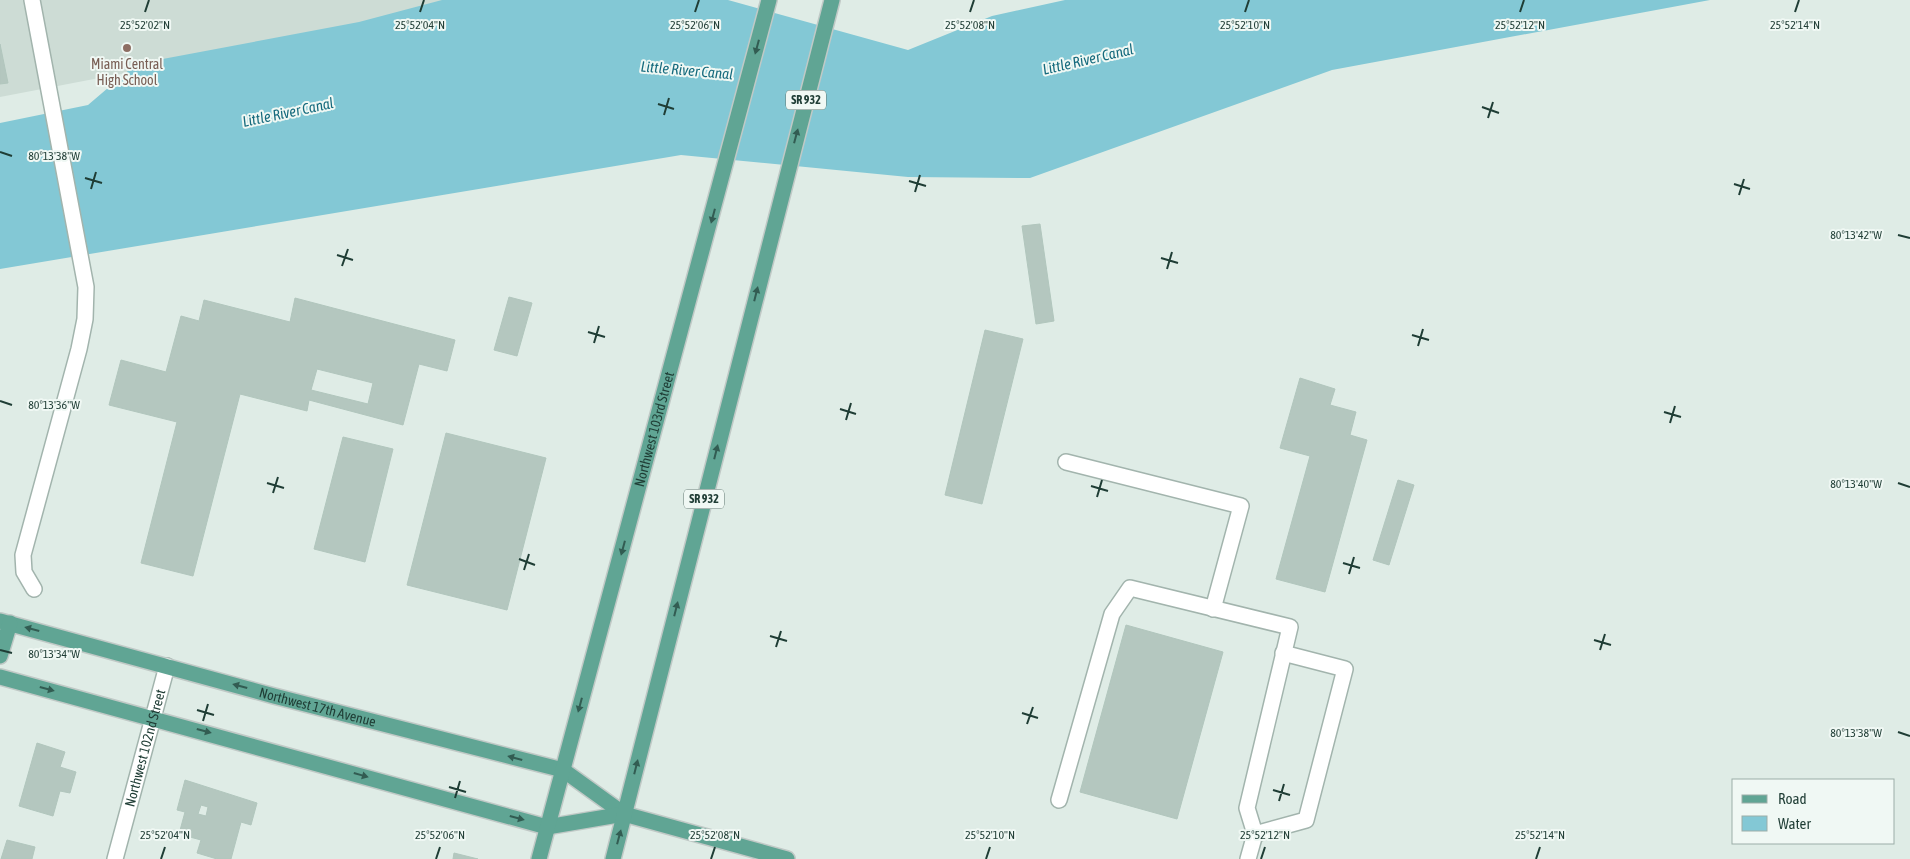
<svg xmlns="http://www.w3.org/2000/svg" width="1910" height="859" font-family="'Asap Condensed',sans-serif">
  <style>
    .built { fill: #cddcd5 }
    .water { fill: #83c8d5 }
    .building { fill: #b4c7bf; stroke: #b1c6bd; fill-rule: evenodd }
    .lines { fill: none; stroke-linecap: round; stroke-linejoin: round }
    .minor-casing { stroke: #a2b4ad; stroke-width: 18 }
    .major-casing { stroke: #c0c9c6; stroke-width: 18 }
    .minor { stroke: #fff; stroke-width: 15 }
    .major { stroke: #60a594; stroke-width: 15 }
    .oneway { fill: #325c52 }
    .ticks { fill: none; stroke: #1f3d35; stroke-width: 2 }
    .education-dot { fill: #8d6e63; stroke: #f0f8f4; stroke-width: 2 }
    .labels { text-anchor: middle; dominant-baseline: central; stroke-width: 4; stroke-linejoin: round; paint-order: stroke }
    .shield { fill: #f0f8f4; stroke: #5e756e; stroke-width: 1 }
    .shield-label { font-size: 12px; font-weight: bold; fill: #1f3d35 }
    .education-label { font-size: 14px; fill: #785e54; stroke: #f0f8f4 }
    .street-label { font-size: 14px; fill: #1f3d35; stroke: #f0f8f4 }
    .water-label { font-size: 15px; font-style: italic; fill: #156a7d; stroke: #f0f8f4 }
    .ticks-label { font-size: 12px; text-anchor: middle; fill: #1f3d35; stroke: #f0f8f4; stroke-width: 4; stroke-linejoin: round; paint-order: stroke }
  </style>
  <rect width="100%" height="100%" fill="#dfece6"/>
  <polygon class="built" points="0,0 507,0 0,97"/>
  <polygon class="water" points="442,0 728,0 908,50 992,16 1065,0 1710,0 1332,70 1030,178 908,177 681,155 0,269 0,123 88,105 136,64 359,22"/>
  <g class="building">
    <polygon points="0,44 8,83 0,84"/>
    <polygon points="1040,224 1054,321 1036,324 1022,226"/>
    <polygon points="509,297 532,303 517,356 494,350"/>
    <path d="M 295,298 L 455,340 L 447,371 L 419,364 L 403,425 L 309,400 L 307,411 L 240,394 L 193,576 L 141,563 L 177,422 L 109,405 L 121,360 L 166,372 L 181,316 L 199,321 L 204,300 L 290,322 ZM 317,369 L 373,383 L 368,404 L 311,390 Z"/>
    <polygon points="985,330 1023,339 982,504 945,495"/>
    <polygon points="1300,378 1335,389 1330,405 1356,412 1350,435 1367,440 1325,592 1276,579 1310,456 1280,448"/>
    <polygon points="446,433 546,458 507,610 407,585"/>
    <polygon points="343,437 393,449 365,562 314,549"/>
    <polygon points="1398,480 1414,485 1389,565 1373,560"/>
    <polygon points="1126,625 1223,652 1177,819 1080,792"/>
    <polygon points="37,743 65,752 60,767 76,772 70,793 60,791 53,816 19,806"/>
    <path d="M 185,780 L 257,803 L 251,825 L 241,822 L 231,859 L 217,859 L 197,853 L 201,840 L 179,834 L 185,812 L 177,810 ZM 201,805 L 208,807 L 206,816 L 198,814 Z"/>
    <polygon points="7,840 35,847 32,859 1,859"/>
    <polygon points="454,853 478,859 453,859"/>
  </g>
  <g class="lines">
    <g class="minor-casing">
      <g id="minor">
        <polyline points="32,0 86,287 85,319 79,349 23,555 24,572 34,589"/>
        <polyline points="1066,462 1241,506 1213,609"/>
        <polyline points="1059,800 1112,614 1130,588 1290,627 1247,808 1255,834 1248,859"/>
        <polyline points="1255,834 1306,820 1345,669 1283,653"/>
        <path id="s1" d="M 115,859 L 167,666"/>
      </g>
    </g>
    <g class="major-casing">
      <g id="major">
        <path id="s2" d="M 0,621 L 274,696 L 563,770 L 624,814 L 787,859"/>
        <polyline points="0,656 10,623"/>
        <polyline points="0,677 547,827 624,814"/>
        <path id="s3" d="M 539,859 L 769,0"/>
        <polyline points="613,859 832,0"/>
      </g>
    </g>
    <use href="#minor" class="minor"/>
    <use href="#major" class="major"/>
  </g>
  <defs><path id="oneway-solid" d="M-6-.8H1V-3.2L6.5 0L1 3.2V.8H-6Z" transform="scale(1.25)"/></defs>
  <g class="oneway">
    <use href="#oneway-solid" transform="translate(757 47) rotate(105)"/>
    <use href="#oneway-solid" transform="translate(796 136) rotate(-75)"/>
    <use href="#oneway-solid" transform="translate(713 216) rotate(105)"/>
    <use href="#oneway-solid" transform="translate(756 294) rotate(-76)"/>
    <use href="#oneway-solid" transform="translate(716 452) rotate(-76)"/>
    <use href="#oneway-solid" transform="translate(623 548) rotate(105)"/>
    <use href="#oneway-solid" transform="translate(676 609) rotate(-76)"/>
    <use href="#oneway-solid" transform="translate(32 629) rotate(-165)"/>
    <use href="#oneway-solid" transform="translate(240 686) rotate(-165)"/>
    <use href="#oneway-solid" transform="translate(47 689) rotate(15)"/>
    <use href="#oneway-solid" transform="translate(580 705) rotate(105)"/>
    <use href="#oneway-solid" transform="translate(204 731) rotate(15)"/>
    <use href="#oneway-solid" transform="translate(515 758) rotate(-165)"/>
    <use href="#oneway-solid" transform="translate(636 767) rotate(-76)"/>
    <use href="#oneway-solid" transform="translate(361 775) rotate(16)"/>
    <use href="#oneway-solid" transform="translate(517 818) rotate(15)"/>
    <use href="#oneway-solid" transform="translate(619 837) rotate(-75)"/>
  </g>
  <path class="ticks" d="M 145,12 L 149,0M 420,12 L 424,0M 695,12 L 699,0M 970,12 L 974,0M 1245,12 L 1249,0M 1520,12 L 1524,0M 1795,12 L 1799,0M 658,104 L 674,109M 1482,107 L 1499,113M 664,115 L 669,98M 1488,118 L 1493,102M 0,152 L 12,156M 85,178 L 102,183M 909,181 L 926,186M 1734,184 L 1750,189M 91,189 L 96,172M 915,192 L 920,175M 1739,195 L 1744,179M 1898,235 L 1910,238M 337,255 L 353,260M 1161,258 L 1178,263M 342,266 L 348,249M 1167,269 L 1172,252M 588,332 L 605,337M 1412,335 L 1429,340M 594,343 L 599,326M 1418,346 L 1423,329M 0,401 L 12,405M 840,409 L 856,414M 1664,412 L 1681,417M 846,420 L 851,403M 1670,423 L 1675,406M 267,483 L 284,488M 1898,483 L 1910,487M 1091,486 L 1108,491M 273,493 L 278,477M 1097,497 L 1102,480M 519,559 L 535,565M 1343,563 L 1360,568M 524,570 L 529,554M 1349,574 L 1354,557M 770,636 L 787,641M 1594,640 L 1611,645M 776,647 L 781,631M 0,650 L 12,653M 1600,650 L 1605,634M 197,710 L 214,715M 1022,713 L 1038,718M 203,721 L 208,704M 1027,724 L 1033,707M 1898,732 L 1910,736M 449,787 L 466,792M 1273,790 L 1290,795M 455,798 L 460,781M 1279,801 L 1284,784M 161,859 L 165,847M 436,859 L 440,847M 711,859 L 715,847M 986,859 L 990,847M 1261,859 L 1265,847M 1536,859 L 1540,847"/>
  <circle class="education-dot" cx="127" cy="48" r="5"/>
  <g class="labels">
    <g class="shield">
      <rect x="786" y="90.5" width="40" height="19" rx="4"/>
      <rect x="684" y="489.5" width="40" height="19" rx="4"/>
    </g>
    <g class="shield-label">
      <text x="806" y="100">SR 932</text>
      <text x="704" y="499">SR 932</text>
    </g>
    <g class="education-label">
      <text x="127" y="64">Miami Central<tspan x="127" dy="16">High School</tspan></text>
    </g>
    <g class="street-label">
      <text stroke="none"><textPath href="#s3" startOffset="445">Northwest 103rd Street</textPath></text>
      <text stroke="none"><textPath href="#s2" startOffset="329">Northwest 17th Avenue</textPath></text>
      <text stroke="none"><textPath href="#s1" startOffset="115">Northwest 102nd Street</textPath></text>
    </g>
    <g class="water-label">
      <text transform="translate(1088 59) rotate(-13)">Little River Canal</text>
      <text transform="translate(687 70) rotate(5)">Little River Canal</text>
      <text transform="translate(288 112) rotate(-12)">Little River Canal</text>
    </g>
  </g>
  <g class="ticks-label">
    <text x="145" y="29">25°52'02"N</text>
    <text x="420" y="29">25°52'04"N</text>
    <text x="695" y="29">25°52'06"N</text>
    <text x="970" y="29">25°52'08"N</text>
    <text x="1245" y="29">25°52'10"N</text>
    <text x="1520" y="29">25°52'12"N</text>
    <text x="1795" y="29">25°52'14"N</text>
    <text x="54" y="160">80°13'38"W</text>
    <text x="1856" y="239">80°13'42"W</text>
    <text x="54" y="409">80°13'36"W</text>
    <text x="1856" y="488">80°13'40"W</text>
    <text x="54" y="658">80°13'34"W</text>
    <text x="1856" y="737">80°13'38"W</text>
    <text x="165" y="839">25°52'04"N</text>
    <text x="440" y="839">25°52'06"N</text>
    <text x="715" y="839">25°52'08"N</text>
    <text x="990" y="839">25°52'10"N</text>
    <text x="1265" y="839">25°52'12"N</text>
    <text x="1540" y="839">25°52'14"N</text>
  </g>
  <rect x="1732" y="779" width="162" height="65" fill="#f0f8f4" stroke="#9cada8"/>
  <rect x="1742" y="795" width="25" height="8" fill="#60a594" stroke="#9cada8"/>
  <text x="1778" y="804" font-size="15" fill="#1f3d35">Road</text>
  <rect x="1742" y="816" width="25" height="15" fill="#83c8d5" stroke="#9cada8"/>
  <text x="1778" y="829" font-size="15" fill="#1f3d35">Water</text>
</svg>
